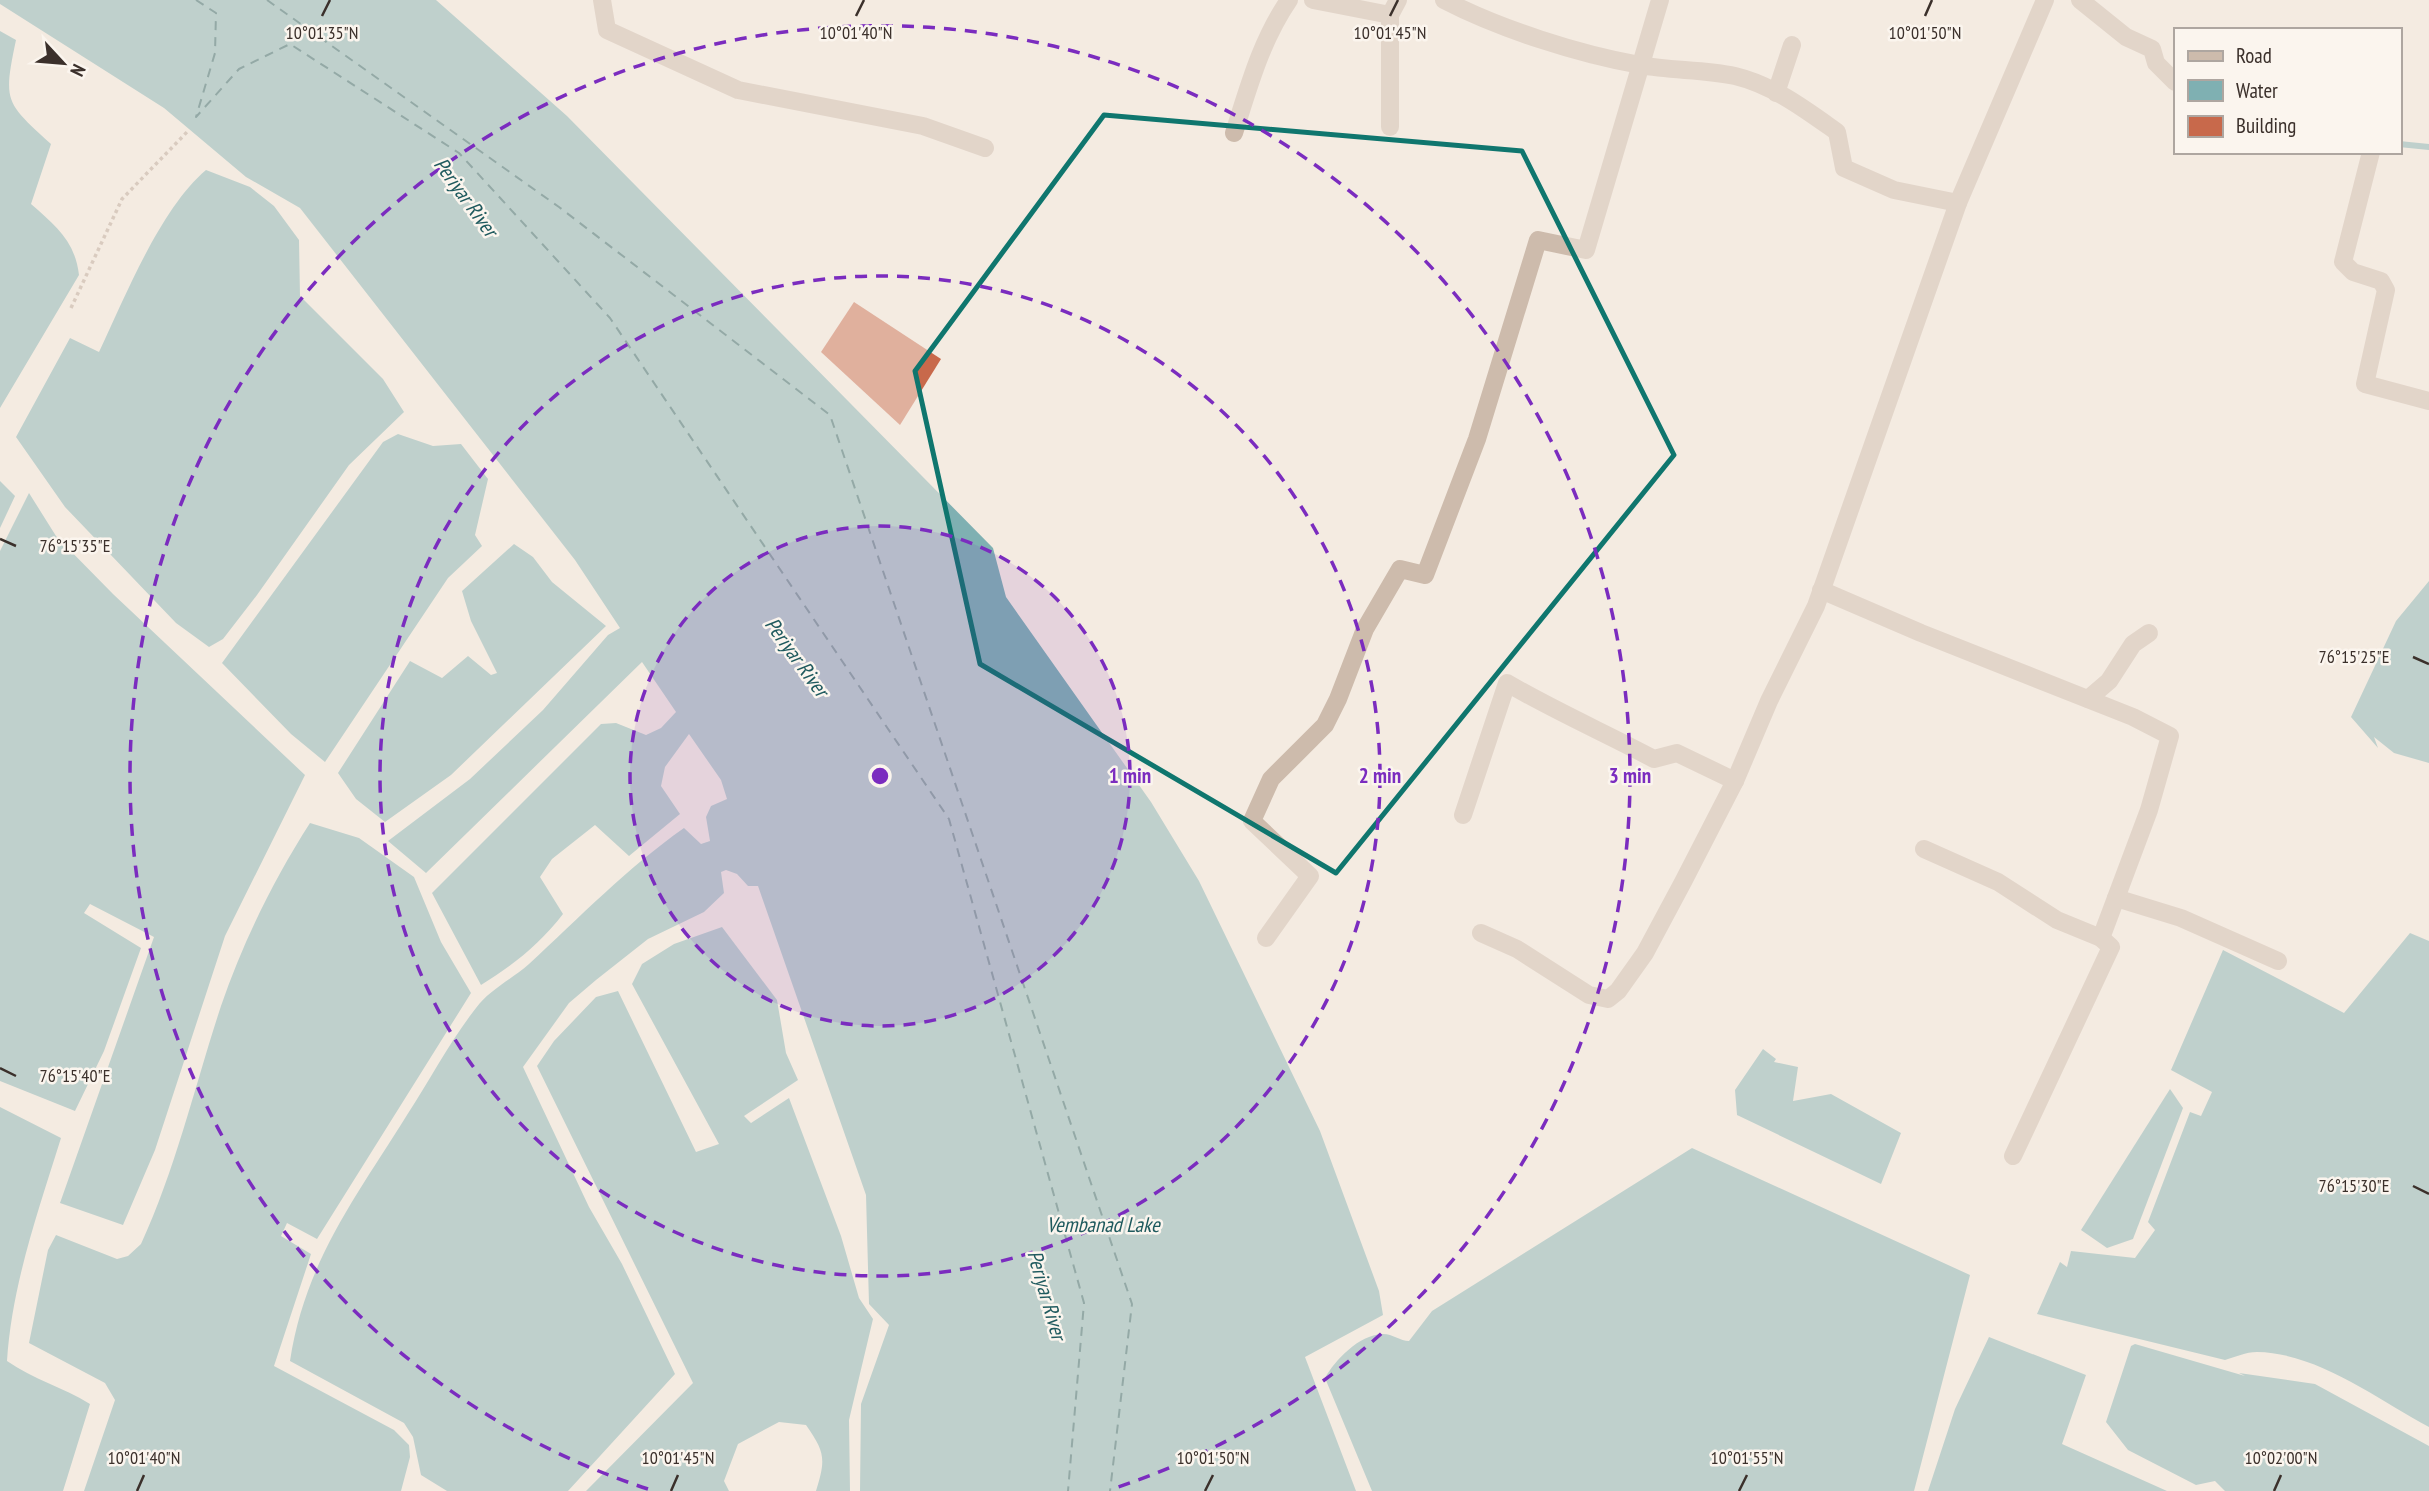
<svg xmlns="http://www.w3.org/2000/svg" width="2429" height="1491" font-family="'PT Sans Narrow',sans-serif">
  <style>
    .water { fill: #7fb0b2 }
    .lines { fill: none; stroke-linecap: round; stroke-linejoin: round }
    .stream { stroke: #7fb0b2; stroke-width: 6 }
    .ferry { stroke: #1f5a5e; stroke-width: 2; stroke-dasharray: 9 7; stroke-linecap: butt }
    .building { fill: #c8694b }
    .path { stroke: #b9a596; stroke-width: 3.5; stroke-dasharray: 3.5 3.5; stroke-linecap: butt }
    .minor { stroke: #cdbbac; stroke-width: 18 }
    .marked { fill: none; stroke: #0f766e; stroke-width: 5; stroke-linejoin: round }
    .ticks { fill: none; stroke: #3b302b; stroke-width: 2.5 }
    .ring { fill: none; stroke: #7b2cbf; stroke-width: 3.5; stroke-dasharray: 12 9 }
    .labels { text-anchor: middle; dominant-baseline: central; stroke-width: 5; stroke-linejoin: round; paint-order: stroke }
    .water-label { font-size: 21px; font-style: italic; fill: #1f5a5e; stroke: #fbf5ee }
    .ticks-label { font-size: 18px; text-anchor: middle; fill: #3b302b; stroke: #fbf5ee; stroke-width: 5; stroke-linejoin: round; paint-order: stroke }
    .centre { fill: #7b2cbf; stroke: #fbf5ee; stroke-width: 3.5 }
    .ring-label { font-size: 21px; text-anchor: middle; font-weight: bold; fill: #7b2cbf; stroke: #fbf5ee; stroke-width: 5; stroke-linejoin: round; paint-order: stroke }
  </style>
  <rect width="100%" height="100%" fill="#f4ebe1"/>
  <g class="water">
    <path d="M 0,0 L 436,0 L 567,116 L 993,548 L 1006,597 L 1151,802 L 1199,881 L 1320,1131 L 1379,1291 L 1383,1315 L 1305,1357 L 1356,1491 L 860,1491 L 861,1404 L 889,1325 L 869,1304 L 866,1195 L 758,886 L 748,886 L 737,874 L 726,870 L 721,872 L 724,893 L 704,912 L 648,939 L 596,980 L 569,1003 L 523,1067 L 589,1207 L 622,1264 L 675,1374 L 568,1491 L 447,1491 L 421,1475 L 413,1437 L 404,1423 L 290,1361 C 305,1262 356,1197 407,1115 C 430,1080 450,1041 476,1008 C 489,990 512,979 529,964 C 580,917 627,868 684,828 L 701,844 L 710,841 L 706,817 L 711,806 L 727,799 L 721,780 L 689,734 L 665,767 L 661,786 L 680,814 L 629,856 L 595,825 L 552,859 L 540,877 L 563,914 C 540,944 512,966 481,985 L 432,893 L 601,724 L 616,723 L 646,735 L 661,728 L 676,712 L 642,662 L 426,873 L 388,841 L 470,779 L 543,710 L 608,635 L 620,628 L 575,560 L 300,208 L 246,177 L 164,108 L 0,4 Z"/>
    <path d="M 0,31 L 16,40 C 3,102 5,102 51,144 L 31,204 C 56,226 75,241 79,275 L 0,408 Z"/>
    <path d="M 206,170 L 250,187 L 274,206 L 299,240 L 300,296 L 383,379 L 404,412 L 349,465 L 257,595 L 223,639 L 209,647 L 176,623 L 65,507 L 16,437 L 70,338 L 99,352 C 125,297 160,209 206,170 Z"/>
    <polygon points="398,434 433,446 461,444 488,479 475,535 482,546 448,578 325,762 291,734 222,663 383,442"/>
    <polygon points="0,481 15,496 0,528"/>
    <polygon points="29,493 56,536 113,594 305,775 225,936 155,1150 123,1225 60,1203 154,937 90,904 84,913 141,948 104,1051 75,1111 0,1081 0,551"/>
    <polygon points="514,544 533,557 552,582 606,626 451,775 385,822 356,799 338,773 410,661 442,678 468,656 491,675 497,673 471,621 462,591"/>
    <polygon points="2429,581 2429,763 2394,753 2374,737 2378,748 2351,717 2396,621"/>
    <path d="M 310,823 L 359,838 L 414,877 L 441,942 L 471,993 L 317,1239 L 287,1223 L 281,1236 L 311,1254 L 274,1366 L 394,1430 L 409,1445 L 410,1457 L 401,1491 L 84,1491 L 115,1400 L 105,1383 L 29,1343 L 48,1250 L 56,1235 L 117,1259 L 128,1256 L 141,1244 C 176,1168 195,1085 221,1006 C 243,942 274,879 310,823 Z"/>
    <path d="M 722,927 L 777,1000 L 786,1053 L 798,1080 L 744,1116 L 751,1123 L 789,1098 L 841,1236 L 859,1298 L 873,1319 L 849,1420 L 850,1491 L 816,1491 C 826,1459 825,1452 806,1425 L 779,1422 L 738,1444 L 724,1481 L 729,1491 L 586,1491 L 693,1383 L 537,1066 L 554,1041 L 596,997 L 618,991 L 696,1152 L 719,1144 L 632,984 L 642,964 L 674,944 Z"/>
    <path d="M 2410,933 L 2429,941 L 2429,1427 C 2377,1399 2318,1353 2257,1352 C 2246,1352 2235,1357 2225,1360 L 2037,1314 L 2060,1262 L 2067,1267 L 2071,1251 L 2135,1258 L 2155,1230 L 2148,1222 L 2190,1112 L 2201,1116 L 2212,1092 L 2171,1070 L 2223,950 L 2344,1013 Z"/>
    <polygon points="1763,1049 1776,1059 1774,1062 1798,1067 1793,1101 1831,1094 1901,1133 1881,1184 1737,1115 1735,1090"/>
    <polygon points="2170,1089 2183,1108 2133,1239 2107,1248 2081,1230"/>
    <path d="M 0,1107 L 61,1138 C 38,1212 12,1284 7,1361 C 34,1380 63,1387 90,1404 L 63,1491 L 0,1491 Z"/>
    <path d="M 1692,1148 L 1970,1275 L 1914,1491 L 1372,1491 L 1325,1378 C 1335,1360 1359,1335 1382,1334 C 1391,1333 1400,1341 1409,1341 L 1432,1311 Z"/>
    <polygon points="1989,1337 2086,1375 2062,1444 2167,1491 1928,1491 1955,1409"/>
    <polygon points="2135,1344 2245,1376 2239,1373 2315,1384 2429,1446 2429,1491 2225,1491 2215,1481 2196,1485 2128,1450 2106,1422 2131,1346"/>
  </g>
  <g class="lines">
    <polyline class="stream" points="2399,144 2429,147"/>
    <g class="ferry">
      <polyline points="196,0 216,13 215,53 196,117 239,69 290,44 459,153 610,318 949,819 1084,1303 1068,1491"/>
      <polyline points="267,0 559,207 830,415 1132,1304 1110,1491"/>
    </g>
  </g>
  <polygon class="building" points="854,302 941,359 900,425 821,352"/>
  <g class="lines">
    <polyline class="path" points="71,308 122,199 187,132"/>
    <g class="minor">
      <polyline points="602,0 607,30 738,90 923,126 985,148"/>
      <polyline points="1313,0 1390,15 1398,0"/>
      <path d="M 1444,0 C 1500,29 1578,54 1640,65 C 1671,71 1704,69 1735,76 C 1773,85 1806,110 1837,132 L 1844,168 L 1894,190 L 1958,203 L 1816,606 L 1769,701 L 1735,781 L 1683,882 L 1645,953 L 1618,991 L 1608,999 L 1589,995 L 1517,949 L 1481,933"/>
      <polyline points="2080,0 2126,37 2152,49 2156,63 2175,82"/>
      <polyline points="1776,93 1792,45"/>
      <polyline points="1390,127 1390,15"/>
      <path d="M 1234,133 C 1249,86 1261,41 1289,0"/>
      <polyline points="2371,152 2343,262 2353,272 2381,281 2386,290 2365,384 2429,401"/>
      <polyline points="1958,203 2045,0"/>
      <polyline points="1821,590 1921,633 2133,717 2170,736 2149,810 2101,938"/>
      <polyline points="2088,699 2109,681 2133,644 2149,633"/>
      <path d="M 1463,815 L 1507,683 C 1555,711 1605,733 1654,759 L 1677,753 L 1735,781"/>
      <polyline points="1924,849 1998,882 2057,920 2101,938 2111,947 2013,1156"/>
      <polyline points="2116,898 2181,918 2278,961"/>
      <polyline points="1266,938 1310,876 1252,821 1271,779 1325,725 1338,699 1365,629 1400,569 1425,575 1477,439 1538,240 1586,250 1660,0"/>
    </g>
  </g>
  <path d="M0 0H2429V1491H0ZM 1104,115 L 1522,151 L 1674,455 L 1336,873 L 980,664 L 915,371 Z" fill="#f4ebe1" fill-opacity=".55" fill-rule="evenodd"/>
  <path class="marked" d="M 1104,115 L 1522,151 L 1674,455 L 1336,873 L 980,664 L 915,371 Z"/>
  <path class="ticks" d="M 322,16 L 330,0M 856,16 L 864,0M 1390,16 L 1398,0M 1925,16 L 1932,0M 0,539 L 16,546M 2413,657 L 2429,664M 0,1068 L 16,1076M 2413,1186 L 2429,1194M 137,1491 L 144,1475M 671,1491 L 678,1475M 1205,1491 L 1213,1475M 1739,1491 L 1747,1475M 2274,1491 L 2281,1475"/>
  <circle cx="880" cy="776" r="250" fill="#7b2cbf" fill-opacity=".12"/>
  <g class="ring">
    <circle cx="880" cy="776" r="250"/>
    <circle cx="880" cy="776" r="500"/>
    <path d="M648 1489A750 750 0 1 1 1112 1489"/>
  </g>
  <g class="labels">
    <g class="water-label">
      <text transform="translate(466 197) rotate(54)">Periyar River</text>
      <text transform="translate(797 657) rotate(54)">Periyar River</text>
      <text x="1103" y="1224">Vembanad Lake</text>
      <text transform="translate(1047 1295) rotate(74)">Periyar River</text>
    </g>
  </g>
  <g class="ticks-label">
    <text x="322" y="39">10°01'35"N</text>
    <text x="856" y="39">10°01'40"N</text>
    <text x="1390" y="39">10°01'45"N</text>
    <text x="1925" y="39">10°01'50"N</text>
    <text x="75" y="552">76°15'35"E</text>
    <text x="2354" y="663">76°15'25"E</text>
    <text x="75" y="1082">76°15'40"E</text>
    <text x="2354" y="1192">76°15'30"E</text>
    <text x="144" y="1464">10°01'40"N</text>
    <text x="678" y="1464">10°01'45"N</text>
    <text x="1213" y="1464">10°01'50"N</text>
    <text x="1747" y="1464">10°01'55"N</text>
    <text x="2281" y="1464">10°02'00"N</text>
  </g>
  <circle cx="880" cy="776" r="10" class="centre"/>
  <g class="ring-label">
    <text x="1130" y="783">1 min</text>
    <text x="1380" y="783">2 min</text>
    <text x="1630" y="783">3 min</text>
  </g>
  <rect x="2174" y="28" width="228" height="126" fill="#fbf5ee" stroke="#aea6a0" stroke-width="2"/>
  <rect x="2188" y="51" width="35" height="10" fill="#cdbbac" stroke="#aea6a0" stroke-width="2"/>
  <text x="2236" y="63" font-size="21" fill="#3b302b">Road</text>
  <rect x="2188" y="80" width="35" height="21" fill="#7fb0b2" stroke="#aea6a0" stroke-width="2"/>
  <text x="2236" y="98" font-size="21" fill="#3b302b">Water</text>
  <rect x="2188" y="116" width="35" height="21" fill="#c8694b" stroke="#aea6a0" stroke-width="2"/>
  <text x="2236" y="133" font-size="21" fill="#3b302b">Building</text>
  <g transform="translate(63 63) rotate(116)" stroke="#fbf5ee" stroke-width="5" paint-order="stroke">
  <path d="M0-5L12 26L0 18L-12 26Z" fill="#3b302b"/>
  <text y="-10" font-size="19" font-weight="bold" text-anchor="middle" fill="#3b302b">N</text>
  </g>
</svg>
